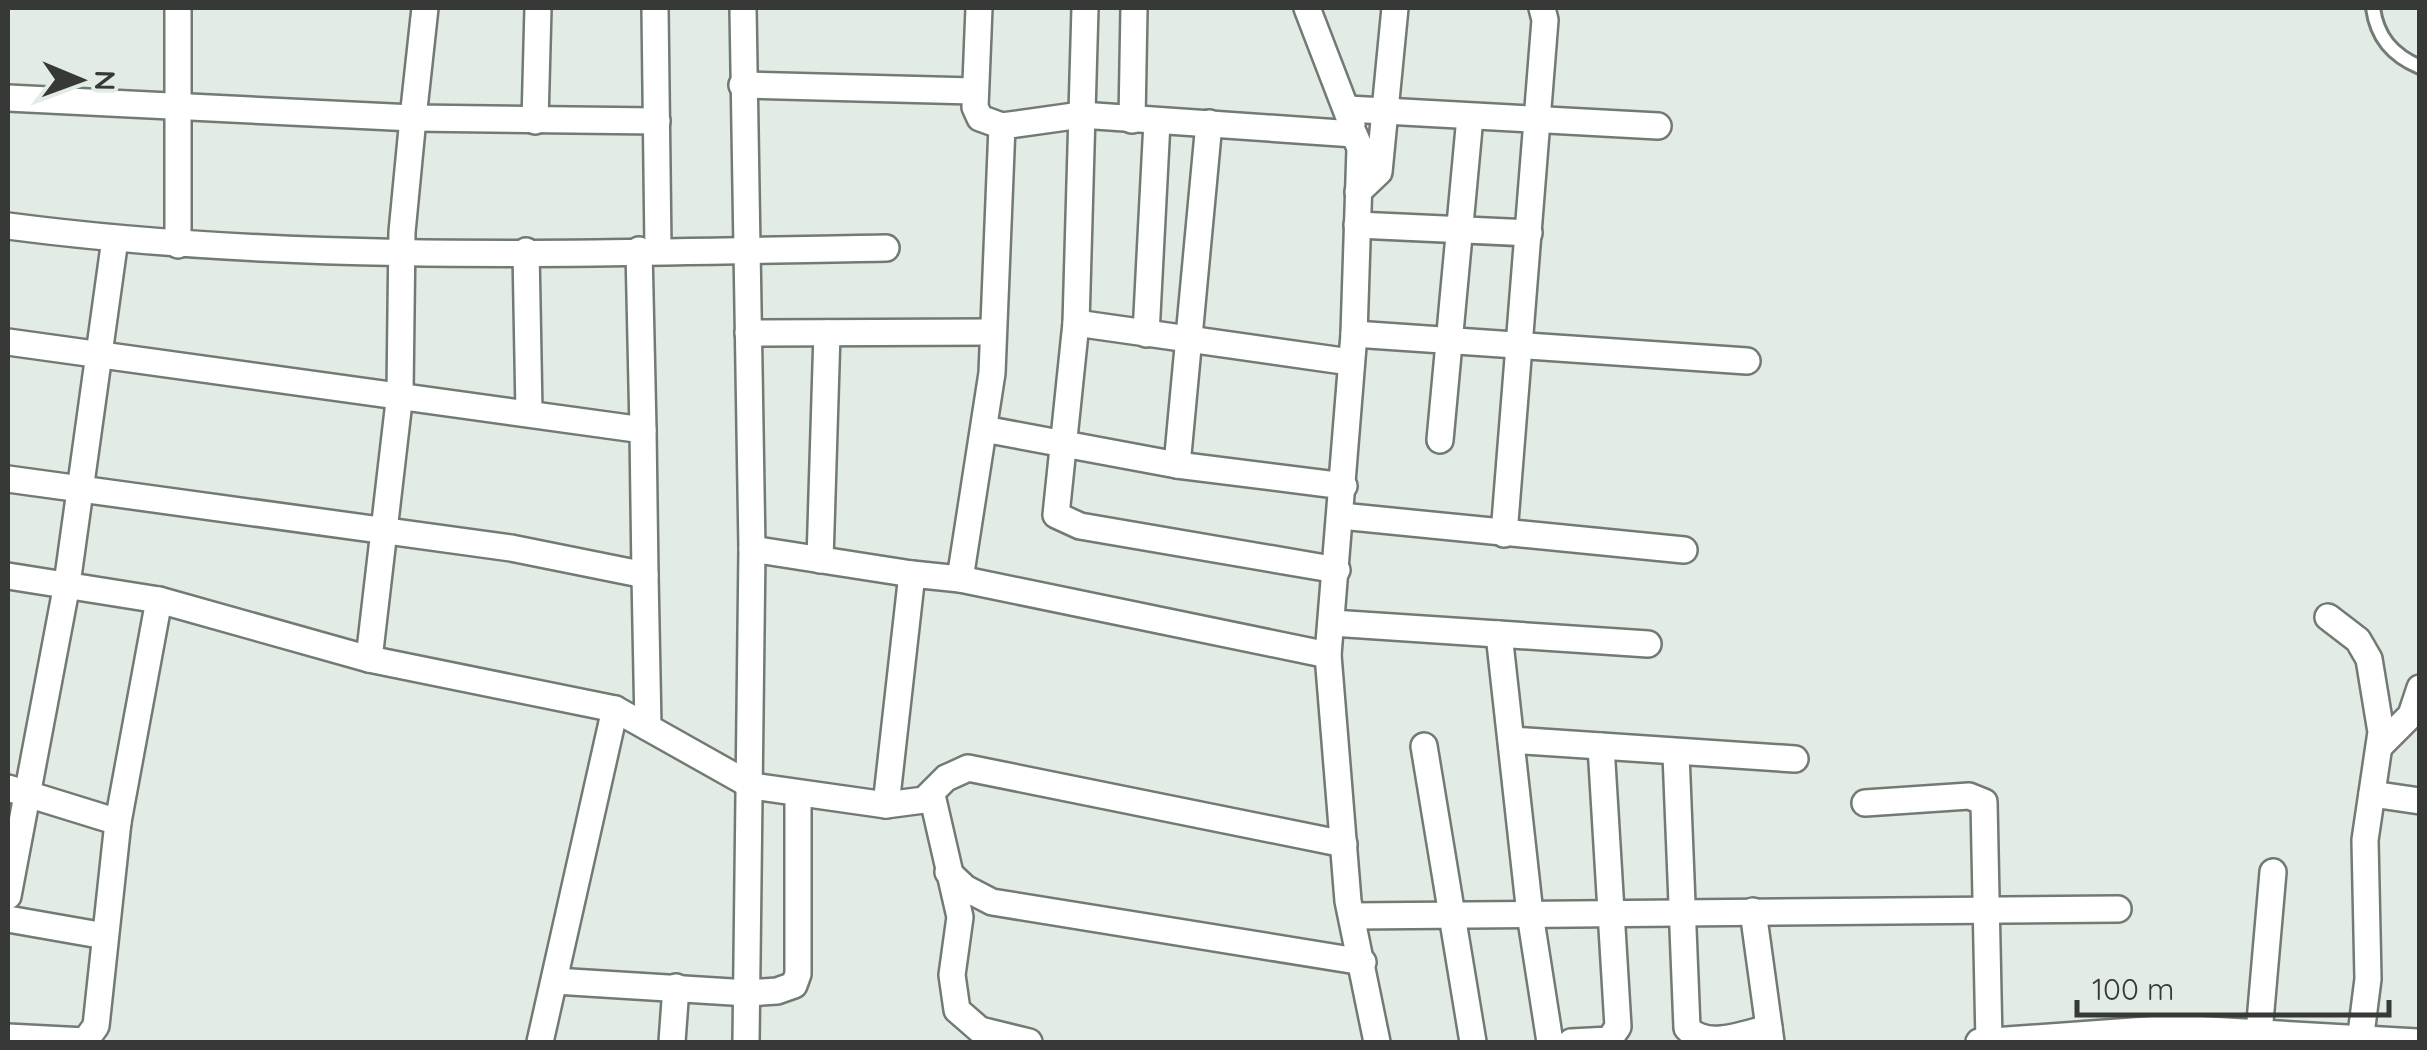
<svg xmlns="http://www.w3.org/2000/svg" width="2427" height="1050" font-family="Quicksand,sans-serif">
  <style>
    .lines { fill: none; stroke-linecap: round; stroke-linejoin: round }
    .service-casing { stroke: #727a74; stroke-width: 18 }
    .minor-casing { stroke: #727a74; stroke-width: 30 }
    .service { stroke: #fff; stroke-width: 12 }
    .minor { stroke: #fff; stroke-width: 25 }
  </style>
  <rect width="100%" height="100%" fill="#e2ebe4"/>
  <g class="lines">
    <g class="service-casing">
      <path id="service" d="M 2373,8 C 2377,37 2392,55 2420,67"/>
    </g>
    <g class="minor-casing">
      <g id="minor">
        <polyline points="425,8 413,118 657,121"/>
        <polyline points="655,8 658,249"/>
        <polyline points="743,8 752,549 746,1042"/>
        <polyline points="979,8 975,107 980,118 1002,126"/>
        <polyline points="1085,8 1076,323 1056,515 1080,526 1337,570"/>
        <polyline points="1307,8 1352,125"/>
        <polyline points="742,85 973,91"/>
        <polyline points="8,98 413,118 402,232 400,393 369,659"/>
        <polyline points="1348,109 1658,126"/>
        <polyline points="1132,120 1134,8"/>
        <polyline points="535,121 538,8"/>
        <polyline points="1358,192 1379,172 1395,8"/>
        <polyline points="1357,225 1529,233"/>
        <path d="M 8,226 C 297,264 594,253 886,248"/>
        <polyline points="178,245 178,8"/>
        <polyline points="639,250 643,430"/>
        <polyline points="526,251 529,412"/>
        <polyline points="1076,323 1350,362"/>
        <polyline points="748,333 993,332"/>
        <polyline points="1146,334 1157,122"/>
        <polyline points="1354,334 1747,361"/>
        <polyline points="8,342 643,430 645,575 511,548 8,479"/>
        <polyline points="984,429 1177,465 1344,486"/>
        <polyline points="1440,440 1470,117"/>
        <polyline points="1177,465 1209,123"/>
        <polyline points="1341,516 1684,550"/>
        <polyline points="1504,534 1545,20 1542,8"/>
        <polyline points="752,549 912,574"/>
        <polyline points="820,560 827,333"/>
        <polyline points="645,575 648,727"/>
        <polyline points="8,576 159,600 369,659 615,709 752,786 886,805 924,800 946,778 968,768 1344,844"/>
        <polyline points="960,579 1328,655"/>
        <polyline points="2328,617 2358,640 2369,659 2381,732 2365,840 2368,979 2360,1042"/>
        <polyline points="1332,623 1648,644"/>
        <polyline points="1499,634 1530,914 1550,1042"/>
        <polyline points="1511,740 1795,759"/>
        <polyline points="2381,745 2411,715 2420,688"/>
        <polyline points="1424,746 1473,1042"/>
        <path d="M 1676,754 L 1687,1028 C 1707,1050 1743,1034 1769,1028"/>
        <polyline points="8,788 118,822"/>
        <polyline points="2372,794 2420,801"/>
        <polyline points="932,795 960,917 952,975 957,1010 980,1030 1029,1042"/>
        <polyline points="1865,803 1969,796 1984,802 1989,1042"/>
        <polyline points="886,805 912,574 960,579 992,373 1002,126 1081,115 1354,134 1360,148 1354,334 1328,655 1348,901 1377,1042"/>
        <polyline points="948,872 965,888 992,902 1363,962"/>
        <polyline points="8,896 67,584 115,239"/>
        <polyline points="1753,911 1771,1042"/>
        <polyline points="1352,916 2118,909"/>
        <polyline points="8,919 105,936"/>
        <polyline points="555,981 748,993 777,991 794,985 798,974 798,794"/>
        <polyline points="2259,1033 2273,872"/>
        <polyline points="8,1037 85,1041 96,1026 118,822 159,600"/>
        <polyline points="540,1042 615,709"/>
        <polyline points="672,1042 676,987"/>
        <polyline points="1571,1042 1609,1040 1618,1027 1601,746"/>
        <polyline points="1979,1042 2174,1028 2417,1042"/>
      </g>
    </g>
    <use href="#service" class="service"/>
    <use href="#minor" class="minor"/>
  </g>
  <rect width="2427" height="1050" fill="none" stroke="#363936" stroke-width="20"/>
  <g transform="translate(80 80) rotate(91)" stroke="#e2ebe4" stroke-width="8" paint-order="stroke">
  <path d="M0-8L18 38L0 25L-18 38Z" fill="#363936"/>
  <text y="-15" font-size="28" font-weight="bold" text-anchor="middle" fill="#363936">N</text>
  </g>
  <path d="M2077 1000v15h312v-15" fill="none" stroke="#363936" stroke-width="5"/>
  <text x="2092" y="1000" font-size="30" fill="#363936" stroke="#e2ebe4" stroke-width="8" paint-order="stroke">100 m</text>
</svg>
